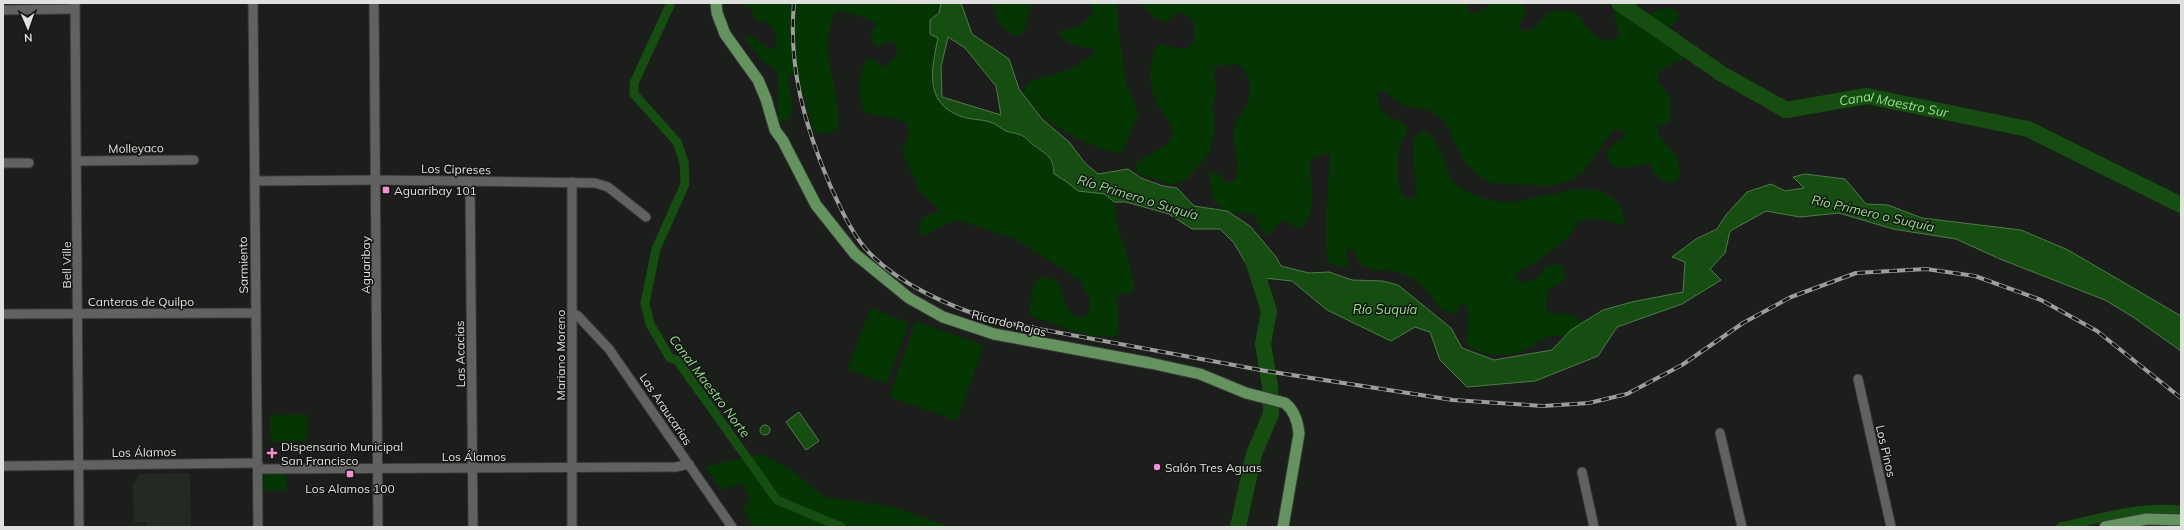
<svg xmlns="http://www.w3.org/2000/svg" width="2184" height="530" font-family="Mulish,sans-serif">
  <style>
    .built { fill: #242a23 }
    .green { fill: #053502 }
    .water { fill: #164e11; stroke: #527a4e; fill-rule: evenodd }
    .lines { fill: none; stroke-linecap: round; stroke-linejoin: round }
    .canal { stroke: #164e11; stroke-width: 9 }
    .river { stroke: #164e11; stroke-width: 16 }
    .minor-casing { stroke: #363836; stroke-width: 11 }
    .major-casing { stroke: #363836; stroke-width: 13 }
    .minor { stroke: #5f625f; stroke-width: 9 }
    .major { stroke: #659360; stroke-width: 11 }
    .rail-casing { stroke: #9c9e9b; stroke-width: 4 }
    .rail { stroke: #131512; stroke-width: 2.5; stroke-dasharray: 8; stroke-linecap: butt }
    .poi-dot { fill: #f391d5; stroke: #131512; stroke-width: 1.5 }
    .labels { text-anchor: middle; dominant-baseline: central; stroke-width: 3; stroke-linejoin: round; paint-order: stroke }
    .street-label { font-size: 12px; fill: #dfe1de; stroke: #131512 }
    .poi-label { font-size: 12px; fill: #dfe1de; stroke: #131512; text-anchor: start }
    .water-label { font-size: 13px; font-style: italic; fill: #94e08b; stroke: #131512 }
  </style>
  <rect width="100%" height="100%" fill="#1c1e1b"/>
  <polygon class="built" points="190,473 191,527 147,527 146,522 134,522 133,485 139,474"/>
  <g class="green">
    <path d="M 741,3 L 906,3 L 909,5 L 941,3 C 937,20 926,15 930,34 L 938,38 C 932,67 924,103 961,116 C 970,120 981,119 990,122 C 997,124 1001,129 1006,131 C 1011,133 1019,133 1023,136 C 1028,139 1031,144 1035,146 C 1048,156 1053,156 1054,174 L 1067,182 L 1078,191 L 1105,194 L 1114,202 L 1118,229 L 1126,251 L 1134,284 L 1134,289 L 1130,293 L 1120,293 L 1117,298 L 1119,333 C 1107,347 1050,321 1031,317 C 1028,311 1030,305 1031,299 C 1034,280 1037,273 1057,281 C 1067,298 1062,317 1085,317 L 1090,307 L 1089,297 L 1080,280 L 1015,239 L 958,220 L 943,225 L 924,236 L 920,235 C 920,217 921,217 938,212 L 938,208 L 919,190 L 902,150 L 909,135 L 907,124 C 903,118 875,116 866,113 C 857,104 858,65 869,58 L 884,67 L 894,58 L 898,51 L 893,40 L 878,47 L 874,45 L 870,34 L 877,24 L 874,21 L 840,10 L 834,14 C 830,25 827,36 828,48 C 828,62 843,118 837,128 C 833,134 822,133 816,133 C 806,118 806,84 791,74 C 783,87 801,106 786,122 L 778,120 L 778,75 L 774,68 L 760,59 L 745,38 L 747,35 C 758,36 762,51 775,48 C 779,41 774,25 766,22 C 763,21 759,22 756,21 L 752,10 Z"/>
    <path d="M 992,3 L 1032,3 C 1027,15 1030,32 1015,36 C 1000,29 996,18 992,3 Z"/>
    <path d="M 1090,3 L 1117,3 L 1119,34 L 1126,83 L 1136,106 L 1138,116 L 1122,153 C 1104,154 1056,129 1043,117 C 1036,110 1030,101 1024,93 L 1026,84 L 1030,81 L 1066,71 L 1095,54 L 1093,49 L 1070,44 L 1059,35 L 1060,31 C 1076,28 1085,25 1093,11 Z"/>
    <path d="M 1141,3 L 1466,3 L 1470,12 L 1475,13 L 1486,8 L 1488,3 L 1521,3 L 1526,10 C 1525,17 1519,20 1519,28 L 1523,31 L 1533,30 L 1548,13 C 1557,10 1570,8 1578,15 C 1581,17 1583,22 1585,25 C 1593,38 1610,48 1620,34 L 1614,16 L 1616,7 L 1627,7 L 1646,16 C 1656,11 1670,2 1679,13 C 1678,24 1671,25 1664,31 L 1664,41 L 1677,47 L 1684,56 L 1682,60 C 1670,64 1658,68 1657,81 L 1670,97 L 1671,102 L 1670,120 L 1667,124 L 1658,125 C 1655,140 1672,146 1677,158 C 1680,164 1680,170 1680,177 L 1671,184 C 1659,180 1654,174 1650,163 L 1631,167 L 1615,168 L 1608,160 L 1607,151 L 1614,143 L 1623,138 L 1625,133 L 1621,129 L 1612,131 L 1582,174 L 1564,183 L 1550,186 L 1491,183 L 1475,173 L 1464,161 L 1443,119 L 1428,110 L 1403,105 L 1381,90 L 1377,94 C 1378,124 1409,117 1407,130 C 1407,135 1402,139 1400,144 C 1397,159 1394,188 1408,199 L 1413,199 L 1416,195 L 1413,142 L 1415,137 L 1423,131 C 1440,135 1445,169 1454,182 C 1462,193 1489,201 1503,202 C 1541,203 1613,163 1625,221 L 1620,225 L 1595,218 L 1579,221 L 1571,234 L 1558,246 L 1531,265 L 1516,272 L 1518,282 L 1523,283 L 1537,278 L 1547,266 L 1559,264 C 1565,269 1567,275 1564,281 L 1548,290 L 1546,310 C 1560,318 1569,308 1583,323 L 1570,336 C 1563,336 1555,335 1548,337 C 1541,339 1533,346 1527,349 C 1510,358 1481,358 1467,344 C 1466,333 1471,313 1466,305 L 1461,304 L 1456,313 C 1438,315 1434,295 1422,286 C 1411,277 1403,272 1389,270 C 1382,270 1373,271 1367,268 C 1357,264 1357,253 1350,248 L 1346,251 L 1348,266 L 1336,266 L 1327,261 L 1326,222 L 1330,154 L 1326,153 L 1311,159 C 1308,179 1321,217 1298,229 L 1285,220 L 1276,226 L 1271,234 C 1258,234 1260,223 1254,215 C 1246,213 1238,214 1229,212 C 1215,210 1209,185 1209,173 C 1218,172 1222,176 1226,184 L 1235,179 C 1242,161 1229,142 1235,124 C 1237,117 1243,111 1246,105 C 1254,90 1251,73 1237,64 L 1216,66 L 1214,71 L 1216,91 L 1213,106 L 1215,130 L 1211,146 L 1207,156 L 1188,178 L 1174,185 L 1139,174 L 1135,166 C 1142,153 1170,149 1172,136 C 1174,124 1162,113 1157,103 C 1148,85 1148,62 1158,44 L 1184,49 L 1194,43 L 1193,20 L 1184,13 L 1175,13 L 1167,22 C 1157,21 1146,12 1141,3 Z"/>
    <polygon points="871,308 909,323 886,384 847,369"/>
    <polygon points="916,321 984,345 957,421 889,397"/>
    <polygon points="307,414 308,441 271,442 270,415"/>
    <polygon points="761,454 793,471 824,497 894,507 950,527 753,527 743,508 751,500 741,482 723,490 704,467"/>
    <polygon points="262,471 286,471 287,490 262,491"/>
  </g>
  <g class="water">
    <path d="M 941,3 L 961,3 L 972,34 L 1009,59 L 1019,89 L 1042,119 L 1069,142 L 1085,163 L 1098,174 L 1128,169 L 1141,178 L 1163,186 L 1177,188 L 1194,206 L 1227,211 L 1250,226 L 1276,257 L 1281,266 L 1309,273 L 1329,272 L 1352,280 L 1383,281 L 1398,285 L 1451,328 L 1462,348 L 1494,360 L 1552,350 L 1571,330 L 1603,310 L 1632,302 L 1683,292 L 1685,262 L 1672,257 L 1696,239 L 1717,229 L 1726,215 L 1747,192 L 1771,184 L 1785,191 L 1804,188 L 1793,177 L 1805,174 L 1845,179 L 1866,204 L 1888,205 L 1922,218 L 2021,230 L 2068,250 L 2181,316 L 2181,351 L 2133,317 L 2105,300 L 2000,259 L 1956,239 L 1893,229 L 1839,213 L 1800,217 L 1766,211 L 1730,231 L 1725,253 L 1710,269 L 1721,280 L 1682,304 L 1617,327 L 1598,356 L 1535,381 L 1467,387 L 1440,360 L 1430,332 L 1415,327 L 1391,341 L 1327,310 L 1292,281 L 1254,277 L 1234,243 L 1220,229 L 1192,229 L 1169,214 L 1126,202 L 1114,202 L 1105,194 L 1078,191 L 1067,182 L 1054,174 C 1053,156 1048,156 1035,146 C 1031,144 1028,139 1023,136 C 1018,133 1011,133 1006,131 C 1001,129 997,124 990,122 C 981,119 970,120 960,116 C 923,102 932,68 938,38 L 930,34 L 930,20 L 939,13 ZM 948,37 L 965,48 L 996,86 L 1001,115 L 942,97 L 941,67 Z"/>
    <polygon points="799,412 819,441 806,450 786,422"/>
    <circle cx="765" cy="430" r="5"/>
  </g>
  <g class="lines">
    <g class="canal">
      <polyline points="671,3 634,83 634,94 677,142 684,162 685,184 656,249 645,303 650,324 670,358 677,360 777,500 841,527"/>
      <path d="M 2061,527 C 2101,518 2140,506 2181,510"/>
    </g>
    <g class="river">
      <path id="s1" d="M 1619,3 L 1722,74 L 1786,110 L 1867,96 L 2028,129 L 2181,205"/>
      <polyline points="1238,527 1254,454 1271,414 1270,386 1263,344 1269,311 1252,257"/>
    </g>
    <g class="minor-casing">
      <g id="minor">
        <polyline points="75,3 79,527"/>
        <polyline points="253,3 258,527"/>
        <polyline points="374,3 378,527"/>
        <polyline points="3,10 75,9"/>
        <polyline points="78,161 194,160"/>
        <polyline points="3,163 29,163"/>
        <polyline points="255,181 376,180 595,183 608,187 646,217"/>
        <polyline points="470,181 473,527"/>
        <polyline points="572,182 572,527"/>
        <polyline points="572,313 578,316 609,349 732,527"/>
        <polyline points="3,314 256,313"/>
        <polyline points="1858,379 1891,527"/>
        <polyline points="1720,433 1742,527"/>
        <polyline points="3,466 258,463"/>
        <polyline points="258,469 676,467 689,464"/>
        <polyline points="1582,472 1594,527"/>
      </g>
    </g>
    <g class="major-casing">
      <g id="major">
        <path d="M 716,3 L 717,13 L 725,34 L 758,80 L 766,99 L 775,130 L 783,141 L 816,205 L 855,254 L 909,298 L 943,317 L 994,334 L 1150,363 L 1200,374 L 1246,393 L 1285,403 C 1295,411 1298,422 1299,434 L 1283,527"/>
        <polyline points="2105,527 2147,519 2181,520"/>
      </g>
    </g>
    <use href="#minor" class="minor"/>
    <use href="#major" class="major"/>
    <g class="rail-casing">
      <path id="rail" d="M 794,3 C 788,67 805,127 830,185 C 840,207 850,230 865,248 C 896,284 953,308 996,321 L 1266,371 L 1453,400 L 1543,406 L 1589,403 L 1627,394 L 1682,365 L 1743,323 L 1791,297 L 1856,273 L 1926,269 L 1975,276 L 2041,300 L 2097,331 L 2181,398"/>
    </g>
    <use href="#rail" class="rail"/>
  </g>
  <g class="poi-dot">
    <rect x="382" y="186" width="8" height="8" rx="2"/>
    <path d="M270 447h4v4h4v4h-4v4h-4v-4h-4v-4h4z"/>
    <circle cx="1157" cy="467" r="4"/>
    <rect x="346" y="470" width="8" height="8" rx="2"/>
  </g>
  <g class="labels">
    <g class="street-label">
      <text transform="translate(136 148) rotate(-1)">Molleyaco</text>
      <text transform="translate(456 169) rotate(1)">Los Cipreses</text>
      <text transform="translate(66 265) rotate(-90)">Bell Ville</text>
      <text transform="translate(243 265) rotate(-91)">Sarmiento</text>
      <text transform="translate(365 265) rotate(-90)">Aguaribay</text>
      <text x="141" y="301">Canteras de Quilpo</text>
      <text transform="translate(1009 323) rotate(14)">Ricardo Rojas</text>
      <text transform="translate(460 354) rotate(-91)">Las Acacias</text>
      <text transform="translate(560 355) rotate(-90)">Mariano Moreno</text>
      <text transform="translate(666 409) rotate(56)">Las Araucarias</text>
      <text transform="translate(1886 451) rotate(77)">Los Pinos</text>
      <text transform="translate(144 452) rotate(-1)">Los Álamos</text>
      <text x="474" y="456">Los Álamos</text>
    </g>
    <g class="poi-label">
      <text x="394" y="190">Aguaribay 101</text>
      <text x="281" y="446">Dispensario Municipal<tspan x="281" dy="14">San Francisco</tspan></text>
      <text x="1165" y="467">Salón Tres Aguas</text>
      <text x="350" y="488" text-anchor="middle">Los Alamos 100</text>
    </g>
    <g class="water-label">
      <text stroke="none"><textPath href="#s1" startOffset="308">Canal Maestro Sur</textPath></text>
      <text transform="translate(1138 197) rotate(17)">Río Primero o Suquía</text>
      <text transform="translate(1873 213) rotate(13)">Río Primero o Suquía</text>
      <text x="1385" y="309">Río Suquía</text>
      <text transform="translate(710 386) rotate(53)">Canal Maestro Norte</text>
    </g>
  </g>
  <rect width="2184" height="530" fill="none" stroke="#dfe1de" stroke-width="8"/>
  <g transform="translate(28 28) rotate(178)" stroke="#131512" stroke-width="3" paint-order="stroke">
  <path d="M0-3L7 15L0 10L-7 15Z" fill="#dfe1de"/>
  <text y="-6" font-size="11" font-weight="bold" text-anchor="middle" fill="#dfe1de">N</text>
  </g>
</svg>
